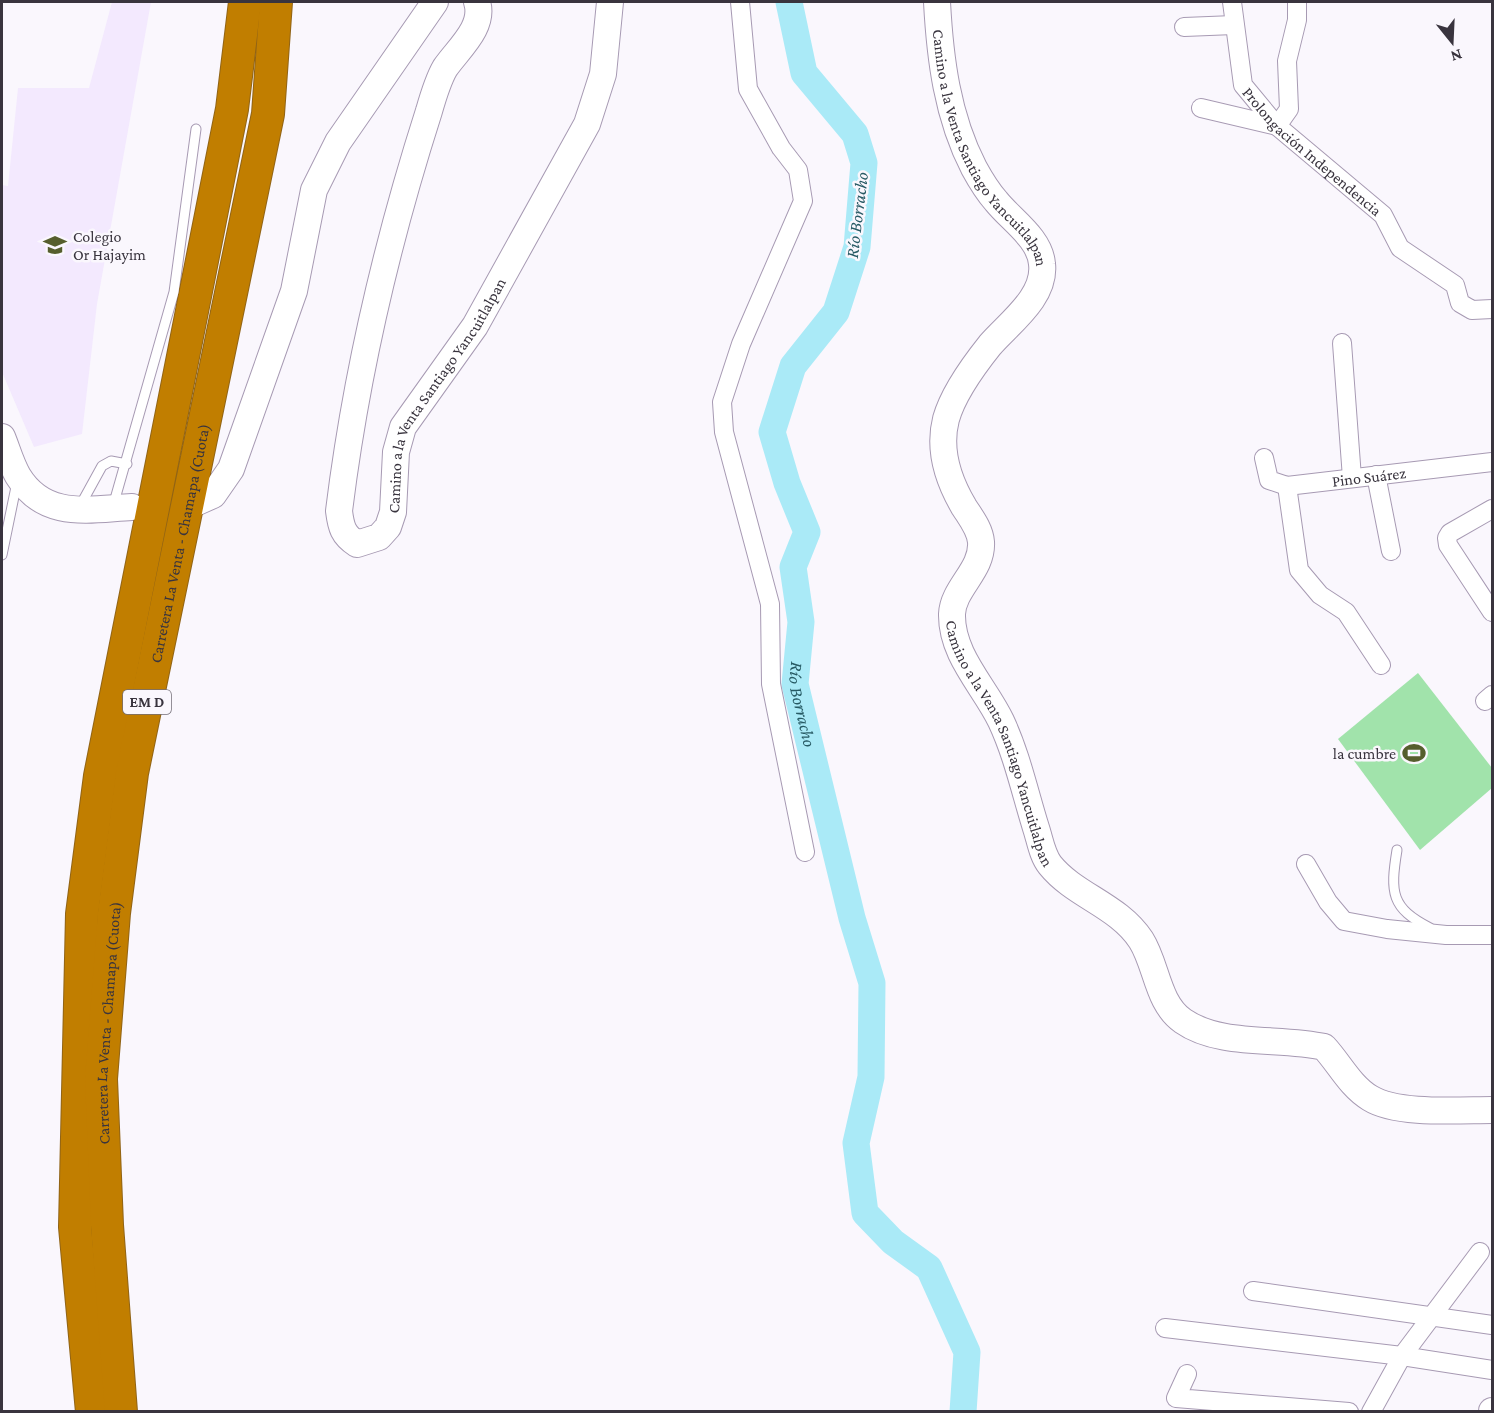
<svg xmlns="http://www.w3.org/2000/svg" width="1494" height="1413" font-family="'Crimson Pro',serif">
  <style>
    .built { fill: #f3e9fe }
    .green { fill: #a1e3ab }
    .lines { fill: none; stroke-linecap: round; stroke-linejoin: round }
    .river { stroke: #aaeaf7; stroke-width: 27 }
    .lane-casing { stroke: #a79ab3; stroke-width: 11 }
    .street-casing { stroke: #a79ab3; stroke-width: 20 }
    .secondary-casing { stroke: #a79ab3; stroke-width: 28 }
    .highway-casing { stroke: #916416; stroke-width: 34 }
    .lane { stroke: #fff; stroke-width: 9 }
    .street { stroke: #fff; stroke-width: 18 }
    .secondary { stroke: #fff; stroke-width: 26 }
    .highway { stroke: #c17e00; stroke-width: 32 }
    .labels { text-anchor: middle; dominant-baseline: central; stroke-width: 5; stroke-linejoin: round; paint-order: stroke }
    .shield { fill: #faf7fd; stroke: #736e77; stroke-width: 1.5 }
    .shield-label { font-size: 15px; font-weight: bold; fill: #39343e }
    .street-label { font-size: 16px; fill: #39343e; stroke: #faf7fd }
    .poi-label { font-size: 16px; fill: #39343e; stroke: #faf7fd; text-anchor: start }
    .water-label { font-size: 18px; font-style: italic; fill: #275a64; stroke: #faf7fd }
  </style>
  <rect width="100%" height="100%" fill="#faf7fd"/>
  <polygon class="built" points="112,2 151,2 97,304 82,434 34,447 2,372 2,185 8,186 18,88 89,88"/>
  <polygon class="green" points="1418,673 1492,768 1492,788 1420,850 1338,739"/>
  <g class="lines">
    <path class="river" id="s1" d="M 789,2 L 804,73 L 855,134 L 864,163 L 857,247 L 836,312 L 793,366 L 772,432 L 787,483 L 807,532 L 793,567 L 801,622 L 795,684 L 852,918 L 872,983 L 871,1077 L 856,1143 L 865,1213 L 893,1242 L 929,1268 L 967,1352 L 963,1412"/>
    <g class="lane-casing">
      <g id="lane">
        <polyline points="80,506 102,466 111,461 127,464"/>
        <polyline points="113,506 174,292 196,129"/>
        <polyline points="2,555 17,482"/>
        <path d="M 1397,850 C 1390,893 1391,908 1430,928"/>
      </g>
    </g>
    <g class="street-casing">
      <g id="street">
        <polyline points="740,2 748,89 781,148 798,170 803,201 741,344 722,402 724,432 770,604 771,684 805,852"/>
        <path id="s2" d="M 1232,2 L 1243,85 L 1277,126 L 1383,215 L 1400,248 L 1455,285 L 1460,303 L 1472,310 L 1492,309"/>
        <polyline points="1184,27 1234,25"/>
        <polyline points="1201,108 1277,126 1289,109 1287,61 1297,20 1297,2"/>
        <polyline points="1342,343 1352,478"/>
        <path id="s3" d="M 1264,458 L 1269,480 L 1287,486 L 1492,462"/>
        <polyline points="1376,475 1391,551"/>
        <polyline points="1287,486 1299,570 1320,595 1346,612 1381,665"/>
        <polyline points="1492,509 1450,533 1447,538 1448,545 1492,612"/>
        <polyline points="1485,701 1492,695"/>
        <polyline points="1306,864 1328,902 1344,921 1387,929 1446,935 1492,935"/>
        <polyline points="1253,1291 1492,1325"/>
        <polyline points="1165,1328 1402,1356 1492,1370"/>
        <polyline points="1187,1374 1176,1398 1349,1412"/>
        <polyline points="1371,1412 1402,1356 1480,1252"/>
      </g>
    </g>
    <g class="secondary-casing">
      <g id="secondary">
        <path id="s4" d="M 477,2 C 485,27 458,49 445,68 C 438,80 433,97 429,111 C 387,242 356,374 339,511 C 341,527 343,535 357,544 L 379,537 L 388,527 L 393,512 L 396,452 L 403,427 L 475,326 L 587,124 L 603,74 L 610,2"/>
        <path id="s5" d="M 937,2 C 940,58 947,116 974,168 C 980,179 988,192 996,201 C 1011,220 1040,238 1042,264 C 1046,297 1009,323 990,345 C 974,365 953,394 946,419 C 938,450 948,480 964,507 C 971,518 980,529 981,542 C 983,570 953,588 952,614 C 951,655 985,687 1001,721 C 1017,755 1025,793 1036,828 C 1040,840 1042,855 1050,865 C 1075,896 1118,905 1141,940 C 1157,965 1157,1003 1183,1021 C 1220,1047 1281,1037 1324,1047 C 1339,1063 1350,1086 1370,1098 C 1397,1115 1460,1110 1492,1110"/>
        <path d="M 2,437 C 7,449 11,464 18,476 C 45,520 89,509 132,507"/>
        <polyline points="195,503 213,495 231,469 294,291 314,190 338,142 435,2"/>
        <polyline points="1492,1412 1492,1411"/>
      </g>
    </g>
    <g class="highway-casing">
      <g id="highway">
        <polyline points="92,1412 75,1227 82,914 100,776 232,109 245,2"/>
        <path id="s6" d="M 121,1412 L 107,1225 L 101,1079 L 114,913 L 132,773 L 268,114 L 276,2"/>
      </g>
    </g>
    <use href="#lane" class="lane"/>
    <use href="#street" class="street"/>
    <use href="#secondary" class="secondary"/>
    <use href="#highway" class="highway"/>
  </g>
  <defs>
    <g id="school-bare" transform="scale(1.8)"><path d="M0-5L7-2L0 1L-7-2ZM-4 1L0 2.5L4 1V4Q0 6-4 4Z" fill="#565e2d" stroke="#faf7fd" stroke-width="2.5" paint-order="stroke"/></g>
    <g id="stadium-bare" transform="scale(1.8)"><path d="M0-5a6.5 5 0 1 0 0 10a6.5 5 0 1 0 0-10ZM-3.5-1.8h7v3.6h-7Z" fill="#565e2d" stroke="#faf7fd" stroke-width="2.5" paint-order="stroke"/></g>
  </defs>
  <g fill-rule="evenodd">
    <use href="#school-bare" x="55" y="245"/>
    <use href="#stadium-bare" x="1414" y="753"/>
  </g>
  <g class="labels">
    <rect class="shield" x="123" y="690" width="48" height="24" rx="4.5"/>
    <g class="shield-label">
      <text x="147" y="702">EM D</text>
    </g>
    <g class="street-label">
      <text stroke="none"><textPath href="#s5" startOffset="160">Camino a la Venta Santiago Yancuitlalpan</textPath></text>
      <text stroke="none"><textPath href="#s2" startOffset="180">Prolongación Independencia</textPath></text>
      <text stroke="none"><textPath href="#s4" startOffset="756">Camino a la Venta Santiago Yancuitlalpan</textPath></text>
      <text stroke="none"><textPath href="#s3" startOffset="124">Pino Suárez</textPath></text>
      <text stroke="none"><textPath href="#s6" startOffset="876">Carretera La Venta - Chamapa (Cuota)</textPath></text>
      <text stroke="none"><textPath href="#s5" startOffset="826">Camino a la Venta Santiago Yancuitlalpan</textPath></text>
      <text stroke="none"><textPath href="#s6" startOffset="390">Carretera La Venta - Chamapa (Cuota)</textPath></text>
    </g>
    <g class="poi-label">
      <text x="73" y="236">Colegio<tspan x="73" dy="18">Or Hajayim</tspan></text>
      <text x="1396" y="753" text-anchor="end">la cumbre</text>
    </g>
    <g class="water-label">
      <text transform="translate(857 215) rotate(-83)">Río Borracho</text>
      <text stroke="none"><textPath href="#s1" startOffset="756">Río Borracho</textPath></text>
    </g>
  </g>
  <rect width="1494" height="1413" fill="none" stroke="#39343e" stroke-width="6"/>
  <g transform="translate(1452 42) rotate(162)" stroke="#faf7fd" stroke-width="4.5" paint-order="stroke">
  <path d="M0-4.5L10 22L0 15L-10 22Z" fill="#39343e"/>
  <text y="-9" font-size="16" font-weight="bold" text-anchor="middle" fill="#39343e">N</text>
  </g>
</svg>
